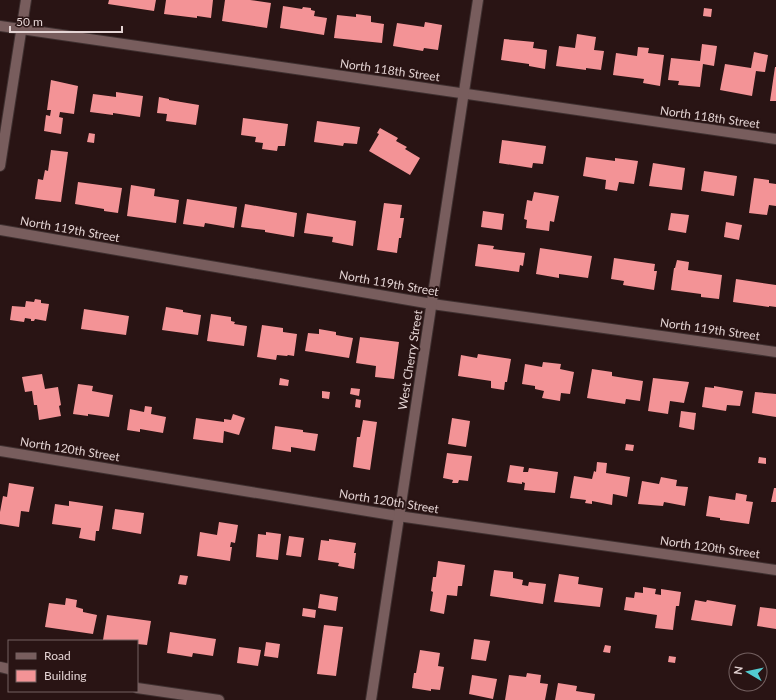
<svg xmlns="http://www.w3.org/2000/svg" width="776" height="700" font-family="Lato,sans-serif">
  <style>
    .building { fill: #f39396 }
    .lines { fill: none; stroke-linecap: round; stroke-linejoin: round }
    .minor-casing { stroke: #3f3030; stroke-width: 12 }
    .minor { stroke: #785d5d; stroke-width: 10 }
    .labels { text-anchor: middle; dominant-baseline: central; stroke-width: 4; stroke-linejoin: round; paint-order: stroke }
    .street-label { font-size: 12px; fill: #e4d4d4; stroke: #291414 }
  </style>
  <rect width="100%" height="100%" fill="#291414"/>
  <g class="building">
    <polygon points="109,0 156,0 154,11 108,4"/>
    <polygon points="166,0 213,0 211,18 197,16 197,18 164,14"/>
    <polygon points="225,0 250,0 271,3 267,28 222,21"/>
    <polygon points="283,6 302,9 303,7 311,8 311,10 315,11 314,16 327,18 324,35 280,28"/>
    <polygon points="704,8 712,9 711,17 703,16"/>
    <polygon points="356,14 371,16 371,22 384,24 382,43 334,38 337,15 356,17"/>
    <polygon points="425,22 442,25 438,50 424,48 423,51 393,46 397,23 424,27"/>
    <polygon points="577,34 596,37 594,50 604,51 601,70 586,68 586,70 556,66 559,46 575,48"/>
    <polygon points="504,39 534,42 533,48 547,50 545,69 529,66 529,64 501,60"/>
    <polygon points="702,44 717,46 714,66 703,64 700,87 678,85 679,81 668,80 671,58 700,61"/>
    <polygon points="638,47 649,48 648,53 664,55 660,86 643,83 644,79 613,75 616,53 637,56"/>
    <polygon points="754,52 768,55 765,72 756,71 752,96 720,90 725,64 751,68"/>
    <polygon points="775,67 776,67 776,101 770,101"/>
    <polygon points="51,80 78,86 74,114 60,112 59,117 63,118 61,134 44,131 46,115 50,116 51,110 47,110"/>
    <polygon points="116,92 143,96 140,117 113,113 113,115 90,112 93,94 116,97"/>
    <polygon points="159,97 169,99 169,100 199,105 196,125 166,121 167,114 157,113"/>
    <polygon points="243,118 288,124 285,146 278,146 277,151 262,149 263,143 255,142 256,137 241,135"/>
    <polygon points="317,121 360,127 357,144 344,143 343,146 314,142"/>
    <polygon points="380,128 398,138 396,141 407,147 405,149 420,158 410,175 369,151 379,134 377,133"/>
    <polygon points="89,133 95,134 94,143 87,142"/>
    <polygon points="502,140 546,146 543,164 533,163 532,168 499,163"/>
    <polygon points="51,150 68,152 61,202 35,199 38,179 43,180 45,170 48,171"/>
    <polygon points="586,157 615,161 615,158 638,161 634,184 619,182 617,191 605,189 606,180 583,176"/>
    <polygon points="653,163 685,168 682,190 649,186"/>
    <polygon points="704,171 737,176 734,196 701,191"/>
    <polygon points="754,178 769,180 769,183 776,184 776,206 769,205 767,215 749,213"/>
    <polygon points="78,182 122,188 118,213 104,211 104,209 75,204"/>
    <polygon points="131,185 155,189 154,196 179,200 176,223 127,216"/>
    <polygon points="534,192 559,196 554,222 550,221 549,231 526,228 527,220 524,219 527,200 532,201"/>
    <polygon points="187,199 237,207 234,228 205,223 204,227 183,224"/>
    <polygon points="384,203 402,205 400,218 404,218 401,238 399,238 397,253 377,250"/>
    <polygon points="245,204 297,213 294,237 265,232 265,230 241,227"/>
    <polygon points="483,211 504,214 502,230 481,227"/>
    <polygon points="307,213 356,221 353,246 332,242 333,237 304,233"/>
    <polygon points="671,213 689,215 686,233 668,230"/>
    <polygon points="726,222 742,225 739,240 724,237"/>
    <polygon points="478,244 494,246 493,249 525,253 523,266 520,265 519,272 475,266"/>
    <polygon points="540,248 592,256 588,278 559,274 559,278 536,274"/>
    <polygon points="614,258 655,264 654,271 657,271 654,290 623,285 624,281 611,279"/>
    <polygon points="677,260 689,262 688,270 722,275 719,299 701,297 701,294 671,290 674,268 675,268"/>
    <polygon points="736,279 776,285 776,307 769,306 769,307 733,302"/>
    <polygon points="35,299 41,300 41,303 49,304 46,321 35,319 34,321 31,321 31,319 25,318 24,322 10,320 12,306 25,307 26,301 34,302"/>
    <polygon points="166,307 183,310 183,312 201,315 198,335 162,330"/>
    <polygon points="84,309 129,316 126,335 81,329"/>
    <polygon points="211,314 231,317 231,321 235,322 234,324 247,326 244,346 207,341"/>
    <polygon points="262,325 283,328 283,332 297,334 294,356 288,355 287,356 277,355 276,360 257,357"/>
    <polygon points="319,329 336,332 336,335 353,338 349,358 305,351 308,333 319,334"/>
    <polygon points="360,337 399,342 394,379 375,377 376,366 356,363"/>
    <polygon points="478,354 511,359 507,382 505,382 504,390 491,388 491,381 458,376 461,355 477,358"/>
    <polygon points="543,362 561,364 560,369 574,372 570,394 561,393 560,401 542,398 544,391 535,389 535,386 522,384 525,364 542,367"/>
    <polygon points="592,369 612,372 612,376 643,381 640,401 626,399 625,404 587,398"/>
    <polygon points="42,374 45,389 58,387 61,405 59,406 61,416 39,420 37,405 34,405 32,391 25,392 22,377"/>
    <polygon points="280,378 289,380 288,386 279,385"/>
    <polygon points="653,378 689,382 684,403 670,401 668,414 648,411"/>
    <polygon points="78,384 93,386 92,391 113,395 109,417 88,414 88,416 73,414"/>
    <polygon points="714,386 743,391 740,406 727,405 726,411 702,407 705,387 714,388"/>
    <polygon points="351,388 360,389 359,396 350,394"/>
    <polygon points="322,391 330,392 329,399 322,398"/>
    <polygon points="755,392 776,394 776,417 752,413"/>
    <polygon points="356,399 361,400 360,408 355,407"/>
    <polygon points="145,406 152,407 151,414 166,417 163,433 140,429 140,432 127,430 130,409 144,412"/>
    <polygon points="681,411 696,413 694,430 679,427"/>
    <polygon points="233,414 245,418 239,435 224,431 223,443 193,439 196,418 224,422 224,419 231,420"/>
    <polygon points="452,418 470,421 466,447 448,444"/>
    <polygon points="363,420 377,422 370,470 353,467 357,437 360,437"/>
    <polygon points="275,426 303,430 303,432 318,434 315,451 291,447 291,452 272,449"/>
    <polygon points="626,444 634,445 633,451 625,450"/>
    <polygon points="447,453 472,456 468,481 459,480 458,483 452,483 453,480 443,478"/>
    <polygon points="759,457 766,458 766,464 758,463"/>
    <polygon points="597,462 607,463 606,473 630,477 627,497 613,494 612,505 592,501 592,504 585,503 586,500 570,498 574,476 592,479 594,471 596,472"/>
    <polygon points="510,465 524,467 523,472 528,472 529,468 558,472 555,493 524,490 525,483 522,482 522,484 507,482"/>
    <polygon points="661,477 677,480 676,486 688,487 685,506 664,502 663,506 638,504 642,481 659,484"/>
    <polygon points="9,483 34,487 29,512 21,511 19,527 0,524 0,512 3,496 7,497"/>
    <polygon points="774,488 776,488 776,502 771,502"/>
    <polygon points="736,493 747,495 746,501 753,502 749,524 720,520 720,518 706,516 709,496 735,500"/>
    <polygon points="69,501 103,506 99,531 96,531 95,541 79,538 81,528 52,524 55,504 69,506"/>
    <polygon points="115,509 144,513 141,534 112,529"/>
    <polygon points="219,522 238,525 235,543 231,542 230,547 232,547 230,561 197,556 200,532 217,535"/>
    <polygon points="266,532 281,534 278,560 256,557 258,534 266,535"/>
    <polygon points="289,536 304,538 301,557 286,555"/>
    <polygon points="329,539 356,543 354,553 356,553 354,569 338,566 339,563 318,560 321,540 329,541"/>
    <polygon points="438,561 465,565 462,586 458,586 457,596 447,595 444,614 430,611 433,592 431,591 433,577 436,577"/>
    <polygon points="494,570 513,572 513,578 523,580 522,585 528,586 529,582 546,584 543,604 490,596"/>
    <polygon points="559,574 579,577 578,584 603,588 600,607 554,602"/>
    <polygon points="180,575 188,576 186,585 178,584"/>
    <polygon points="643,587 656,589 655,594 661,595 661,589 681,592 679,606 676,606 673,630 655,628 657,615 624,610 626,597 634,598 635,592 643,593"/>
    <polygon points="320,594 338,597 336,611 318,608"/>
    <polygon points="66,598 77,600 76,607 83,609 83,612 97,615 93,634 45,627 49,603 65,605"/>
    <polygon points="695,600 706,602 707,600 736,605 732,626 691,620"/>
    <polygon points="760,607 776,609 776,629 757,626"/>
    <polygon points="303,608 316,610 315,618 302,616"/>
    <polygon points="107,615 151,621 147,645 137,644 137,641 103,640"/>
    <polygon points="324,625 343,627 336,676 317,674"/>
    <polygon points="170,632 216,639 213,656 193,653 192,657 167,653"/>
    <polygon points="474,639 490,641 486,661 471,659"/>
    <polygon points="266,642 280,644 278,658 264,656"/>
    <polygon points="605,645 611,646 610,653 603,652"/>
    <polygon points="239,647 261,650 258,666 237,663"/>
    <polygon points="420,650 440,653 438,666 444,667 440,690 431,689 431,691 412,688 414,673 416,673"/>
    <polygon points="669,656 676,657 675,663 668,662"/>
    <polygon points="527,673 541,675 540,683 548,684 545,700 505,700 509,675 526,677"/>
    <polygon points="472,675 497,679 493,699 469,694"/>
    <polygon points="558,683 577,686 576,691 595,694 594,700 555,700"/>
  </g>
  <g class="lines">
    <g class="minor-casing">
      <g id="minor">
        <polyline points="0,26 776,139"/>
        <polyline points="0,166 26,0"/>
        <polyline points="0,230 432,304 776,352"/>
        <polyline points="0,451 398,516 776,570"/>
        <polyline points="0,667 9,669"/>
        <polyline points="137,688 219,700"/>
        <polyline points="371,700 478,0"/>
      </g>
    </g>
    <use href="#minor" class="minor"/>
  </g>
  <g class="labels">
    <g class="street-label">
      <text transform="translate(390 70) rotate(8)">North 118th Street</text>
      <text transform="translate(710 117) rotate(8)">North 118th Street</text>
      <text transform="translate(70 229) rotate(10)">North 119th Street</text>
      <text transform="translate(389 283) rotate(10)">North 119th Street</text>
      <text transform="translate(710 329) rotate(8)">North 119th Street</text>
      <text transform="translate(410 360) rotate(-81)">West Cherry Street</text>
      <text transform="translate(70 449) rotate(9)">North 120th Street</text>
      <text transform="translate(389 501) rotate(9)">North 120th Street</text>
      <text transform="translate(710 547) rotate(8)">North 120th Street</text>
    </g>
  </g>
  <rect x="8" y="640" width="130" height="52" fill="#291414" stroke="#746161"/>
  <rect x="16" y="653" width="20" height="6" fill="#785d5d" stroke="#746161"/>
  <text x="44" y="660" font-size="12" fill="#e4d4d4">Road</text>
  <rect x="16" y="670" width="20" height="12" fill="#f39396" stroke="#746161"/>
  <text x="44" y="680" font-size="12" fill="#e4d4d4">Building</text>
  <g transform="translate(748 672) rotate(279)"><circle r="19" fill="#291414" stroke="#746161"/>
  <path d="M0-3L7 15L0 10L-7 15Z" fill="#52ccd1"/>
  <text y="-6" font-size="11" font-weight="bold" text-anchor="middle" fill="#e4d4d4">N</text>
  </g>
  <path d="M10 26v6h112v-6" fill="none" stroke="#e4d4d4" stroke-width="2"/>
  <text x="16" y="26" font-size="12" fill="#e4d4d4" stroke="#291414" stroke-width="3" paint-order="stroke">50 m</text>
</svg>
